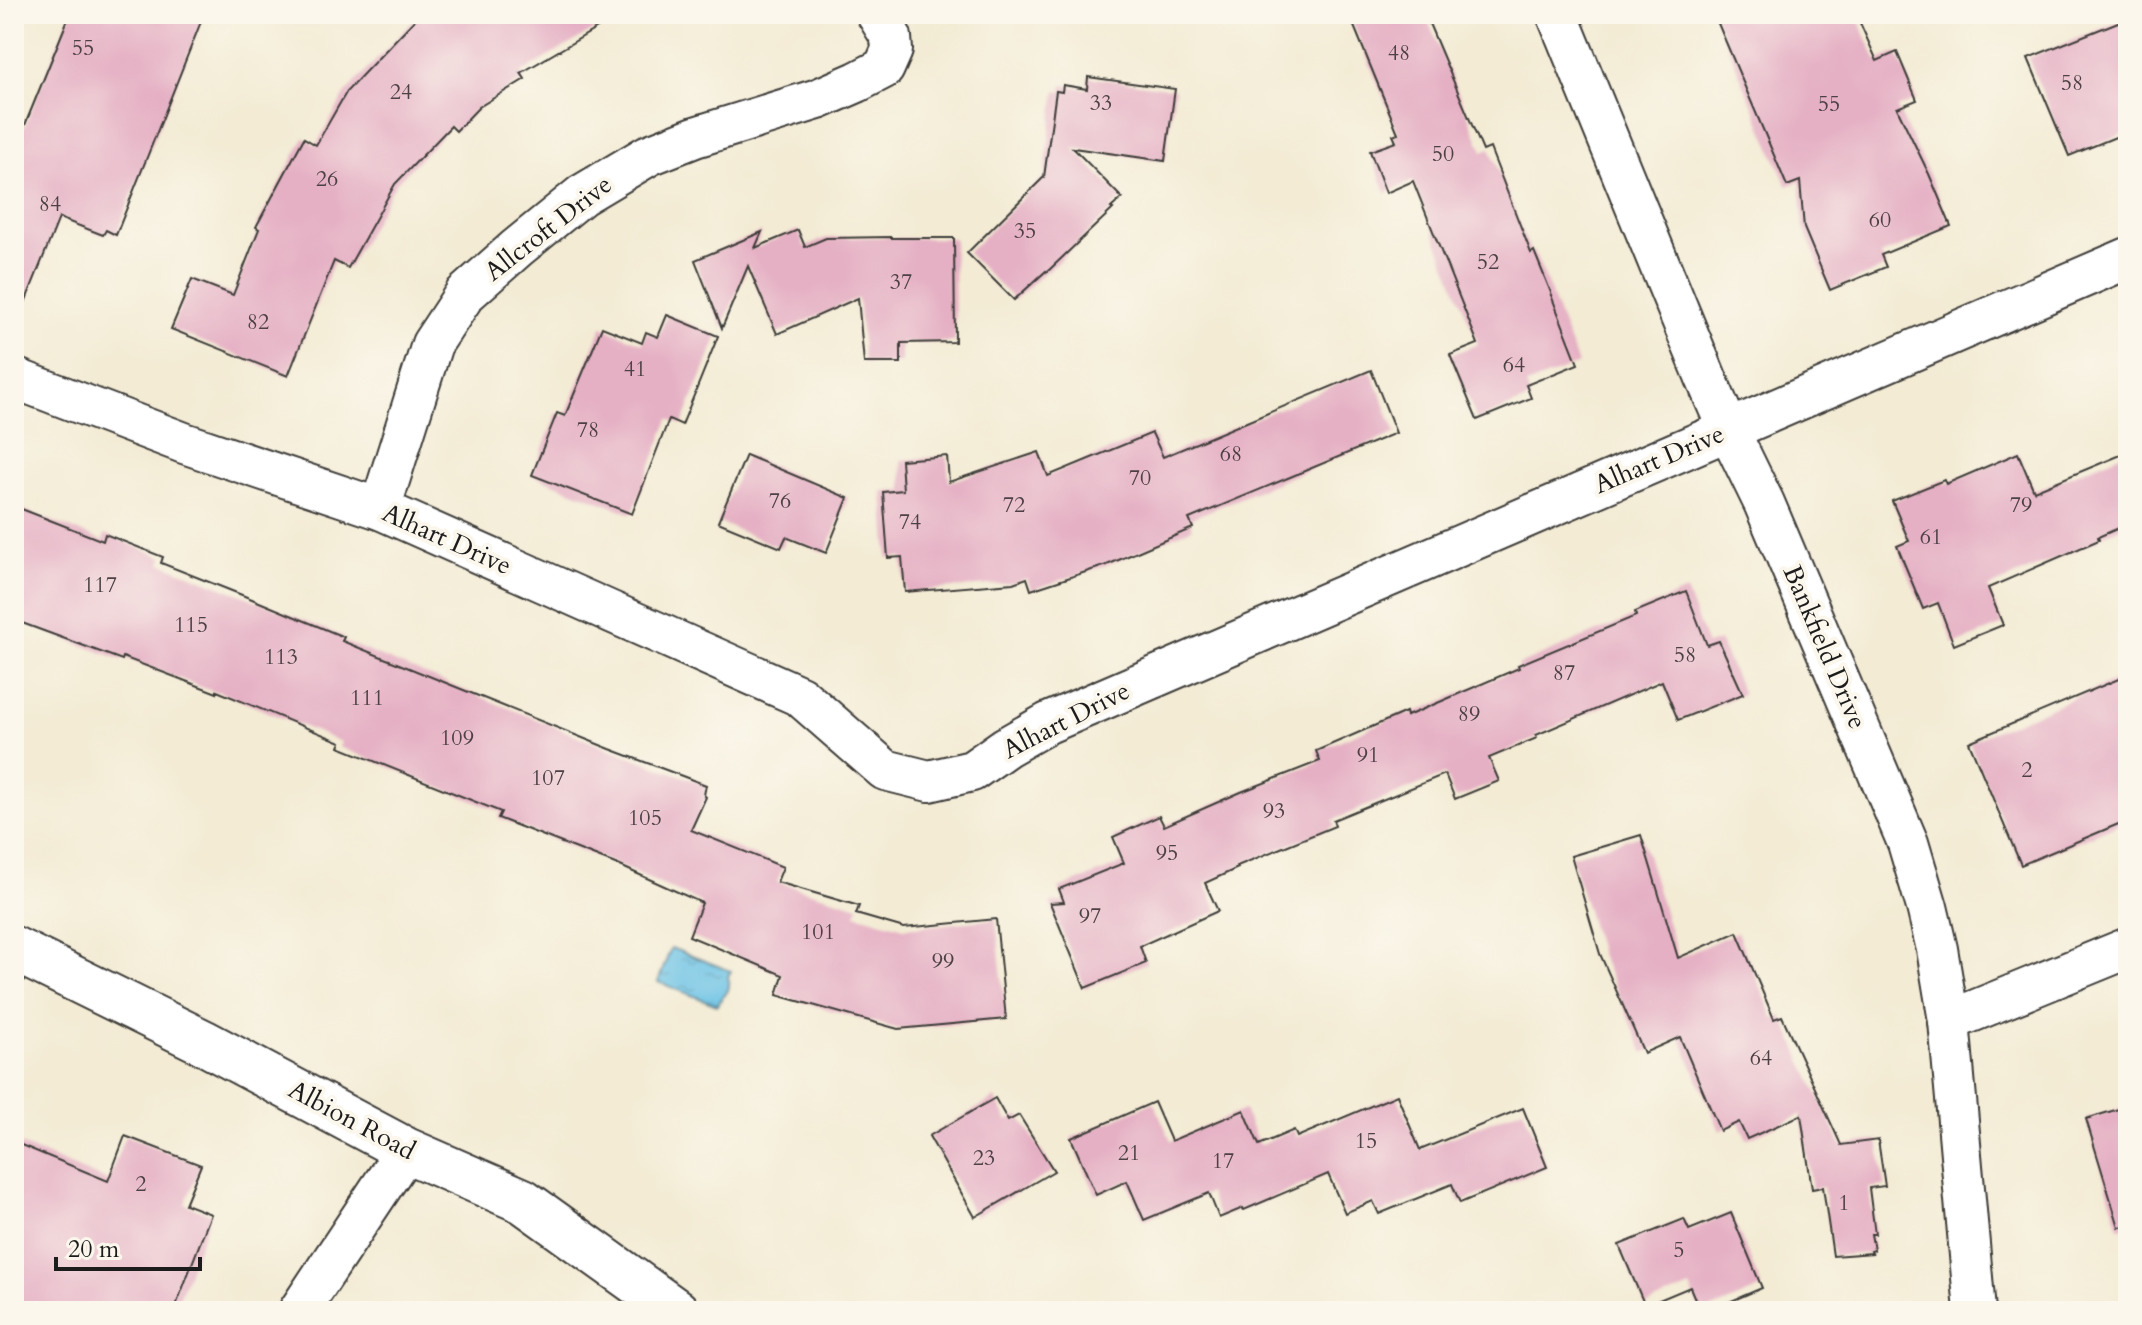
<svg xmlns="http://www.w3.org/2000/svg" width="2142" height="1325" font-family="Cardo,serif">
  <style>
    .water { fill: url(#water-ripples); stroke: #426e80; stroke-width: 2 }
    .building { fill: #e5b0c4 }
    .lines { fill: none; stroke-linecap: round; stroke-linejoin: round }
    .minor-casing { stroke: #3c3b38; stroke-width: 44 }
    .secondary-casing { stroke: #3c3b38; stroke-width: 48 }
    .minor { stroke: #fff; stroke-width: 40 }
    .secondary { stroke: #fff; stroke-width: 44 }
    .labels { text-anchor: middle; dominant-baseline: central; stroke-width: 8; stroke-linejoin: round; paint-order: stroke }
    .number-label { font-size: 22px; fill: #4e4146 }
    .street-label { font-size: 26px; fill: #1c1c1c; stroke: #fbf7ec }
  </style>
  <defs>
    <pattern id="water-ripples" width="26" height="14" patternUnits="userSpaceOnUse" patternTransform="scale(2)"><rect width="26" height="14" fill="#68c1e5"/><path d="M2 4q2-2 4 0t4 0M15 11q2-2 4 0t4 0" fill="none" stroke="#5aa5c4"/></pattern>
  </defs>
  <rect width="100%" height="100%" fill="#fbf7ec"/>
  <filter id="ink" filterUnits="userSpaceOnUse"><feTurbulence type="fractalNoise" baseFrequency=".0125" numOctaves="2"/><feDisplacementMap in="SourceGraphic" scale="16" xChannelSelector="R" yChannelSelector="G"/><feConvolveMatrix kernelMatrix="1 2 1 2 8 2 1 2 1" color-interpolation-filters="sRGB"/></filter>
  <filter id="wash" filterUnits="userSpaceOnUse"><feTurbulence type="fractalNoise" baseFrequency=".006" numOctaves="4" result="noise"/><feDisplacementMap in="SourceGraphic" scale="32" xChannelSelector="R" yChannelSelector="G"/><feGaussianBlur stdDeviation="1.8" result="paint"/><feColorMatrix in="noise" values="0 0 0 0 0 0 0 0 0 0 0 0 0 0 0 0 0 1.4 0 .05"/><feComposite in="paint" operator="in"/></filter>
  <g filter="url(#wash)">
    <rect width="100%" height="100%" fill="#f3ebd4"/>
    <path class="water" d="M 671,948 L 731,971 L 728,976 C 732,994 724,993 717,1005 L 658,982 Z"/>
    <g id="blocks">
      <g class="building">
        <polygon points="70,14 204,14 116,235 106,230 103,235 59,218 16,325 14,325 14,152"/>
        <polygon points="420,14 621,14 521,73 525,79 479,107 456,131 451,126 395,184 348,268 334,261 288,376 171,329 192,279 233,295 259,229 256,227 304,138 316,145 347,91"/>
        <polygon points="1349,14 1425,14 1483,151 1490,148 1531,253 1534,251 1552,295 1551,295 1578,364 1526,385 1531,398 1477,420 1450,355 1478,344 1413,181 1386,193 1370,151 1396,142 1393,135 1398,133"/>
        <polygon points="1714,14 1856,14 1877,61 1897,52 1917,100 1897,108 1929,174 1951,226 1881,255 1886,267 1830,290 1804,228 1800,181 1787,186"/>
        <polygon points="2128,18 2128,132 2069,156 2028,58"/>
        <polygon points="1088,77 1175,89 1165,161 1073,148 1122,198 1111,208 1113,209 1047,272 1046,271 1014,300 967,253 1044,177 1056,91 1062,92 1063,85 1087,89"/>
        <polygon points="798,230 805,247 826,238 891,237 891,238 954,238 955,342 901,343 901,363 864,363 858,298 777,334 748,266 722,328 695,260 762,232 755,248"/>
        <polygon points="667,315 718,336 682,425 669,419 632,514 532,475 557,413 565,416 602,327 642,343 646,332 658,337"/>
        <polygon points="1371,370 1396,433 1189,519 1193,528 1107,565 1031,590 1027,578 1013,583 905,592 902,557 888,558 883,492 903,490 901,460 947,456 949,482 1039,452 1048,476 1152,433 1163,457"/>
        <polygon points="2128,452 2128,524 2098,537 2099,540 1988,588 2003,625 1954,645 1938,603 1923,609 1897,546 1909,541 1892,501 1944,480 1946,484 2018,453 2034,491"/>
        <polygon points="746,455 848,498 826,553 786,537 781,548 718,522"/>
        <polygon points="14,506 103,541 105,534 163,557 161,563 252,599 344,637 342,641 610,749 706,785 704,795 706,797 691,830 783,867 777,882 859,906 856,914 904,928 996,919 1006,1019 898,1029 777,995 783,975 689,936 702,903 618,865 498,818 501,812 339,747 341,742 217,691 217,693 123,657 122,660 14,620"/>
        <polygon points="1686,591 1707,645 1719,641 1743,694 1678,720 1662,681 1536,735 1537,738 1489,758 1499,781 1455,799 1445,774 1333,820 1335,826 1237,866 1238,868 1205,883 1218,911 1140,946 1146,963 1085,988 1050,903 1064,902 1059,889 1124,863 1113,837 1159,816 1164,826 1241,792 1320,761 1316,751 1406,712 1407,716 1519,668 1518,665 1636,616 1635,612"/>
        <polygon points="2128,675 2128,820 2021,865 1969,742"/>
        <polygon points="1641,835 1678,958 1737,932 1774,1019 1782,1016 1841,1145 1878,1140 1885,1186 1869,1188 1875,1234 1871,1234 1874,1250 1871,1251 1872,1253 1833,1256 1823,1187 1812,1189 1801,1115 1747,1139 1739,1122 1720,1131 1680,1037 1644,1053 1600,954 1571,856"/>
        <polygon points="1397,1095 1420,1150 1523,1108 1547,1167 1460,1203 1452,1184 1379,1214 1373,1201 1345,1213 1328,1174 1244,1210 1243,1208 1219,1218 1209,1193 1144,1220 1127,1181 1096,1195 1071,1138 1154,1102 1171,1141 1244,1110 1259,1145 1294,1130 1297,1137"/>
        <polygon points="995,1098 1008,1121 1019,1115 1054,1171 975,1217 929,1136"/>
        <polygon points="2128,1106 2128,1226 2119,1227 2086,1119"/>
        <polygon points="125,1136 201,1165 185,1204 211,1214 174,1311 14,1311 14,1142 108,1181"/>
        <polygon points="1731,1213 1762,1288 1708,1311 1700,1311 1690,1287 1645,1306 1619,1245 1684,1219 1689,1230"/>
      </g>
    </g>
  </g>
  <g filter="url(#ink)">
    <use href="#blocks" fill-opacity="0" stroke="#3c3b38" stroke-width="2"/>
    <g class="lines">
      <g class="minor-casing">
        <g id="minor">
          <polyline points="1557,14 1706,378 1728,429 1764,503 1908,843 1927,907 1937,949 1949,1021 1975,1311"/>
          <polyline points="14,378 184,443 380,509 800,696 885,770 929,781 972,771 1006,747 1048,723 2128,258"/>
          <polyline points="380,509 432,344 465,294 517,248 582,195 649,155 695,137 818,99 857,82 884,68 892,50 891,37 877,14"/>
          <polyline points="1949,1021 2128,948"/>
          <polyline points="299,1311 406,1150"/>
        </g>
      </g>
      <g class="secondary-casing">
        <polyline id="secondary" points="14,949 203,1042 406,1150 523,1201 676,1311"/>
      </g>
      <use href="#minor" class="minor"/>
      <use href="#secondary" class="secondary"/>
    </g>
  </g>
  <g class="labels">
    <g class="number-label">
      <text x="83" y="48">55</text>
      <text x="1399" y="53">48</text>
      <text x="2072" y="83">58</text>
      <text x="401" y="92">24</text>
      <text x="1101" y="103">33</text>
      <text x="1829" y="104">55</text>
      <text x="1443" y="154">50</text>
      <text x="327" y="179">26</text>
      <text x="50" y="204">84</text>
      <text x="1880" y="220">60</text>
      <text x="1025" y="231">35</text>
      <text x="1488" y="262">52</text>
      <text x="901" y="282">37</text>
      <text x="258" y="322">82</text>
      <text x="1514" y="365">64</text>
      <text x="635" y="369">41</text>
      <text x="588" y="430">78</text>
      <text x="1231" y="454">68</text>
      <text x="1140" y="478">70</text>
      <text x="780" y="501">76</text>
      <text x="1014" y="505">72</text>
      <text x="2021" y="505">79</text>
      <text x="910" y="522">74</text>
      <text x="1931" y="537">61</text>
      <text x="100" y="585">117</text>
      <text x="191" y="625">115</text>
      <text x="1685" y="655">58</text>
      <text x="281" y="657">113</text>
      <text x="1564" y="673">87</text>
      <text x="367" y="698">111</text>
      <text x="1469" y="714">89</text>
      <text x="457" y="738">109</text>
      <text x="1368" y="755">91</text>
      <text x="2027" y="770">2</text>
      <text x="548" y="778">107</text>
      <text x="1274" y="811">93</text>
      <text x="645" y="818">105</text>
      <text x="1167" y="853">95</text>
      <text x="1090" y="916">97</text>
      <text x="818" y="932">101</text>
      <text x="943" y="961">99</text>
      <text x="1761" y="1058">64</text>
      <text x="1366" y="1141">15</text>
      <text x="1129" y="1153">21</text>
      <text x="984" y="1158">23</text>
      <text x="1223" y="1161">17</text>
      <text x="141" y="1184">2</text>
      <text x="1844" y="1203">1</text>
      <text x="1679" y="1250">5</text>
    </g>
    <g class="street-label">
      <text transform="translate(548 228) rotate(-38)">Allcroft Drive</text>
      <text transform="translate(1659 459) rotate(-23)">Alhart Drive</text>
      <text transform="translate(447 539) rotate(24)">Alhart Drive</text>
      <text transform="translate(1825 647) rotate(67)">Bankfield Drive</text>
      <text transform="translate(1066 720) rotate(-27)">Alhart Drive</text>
      <text transform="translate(352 1120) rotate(28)">Albion Road</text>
    </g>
  </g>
  <rect width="2142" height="1325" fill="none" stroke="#fbf7ec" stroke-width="48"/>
  <path d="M56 1257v12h144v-12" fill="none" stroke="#1c1c1c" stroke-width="4"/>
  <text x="68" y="1257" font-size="24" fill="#1c1c1c" stroke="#fbf7ec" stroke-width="6" paint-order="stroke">20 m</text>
</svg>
